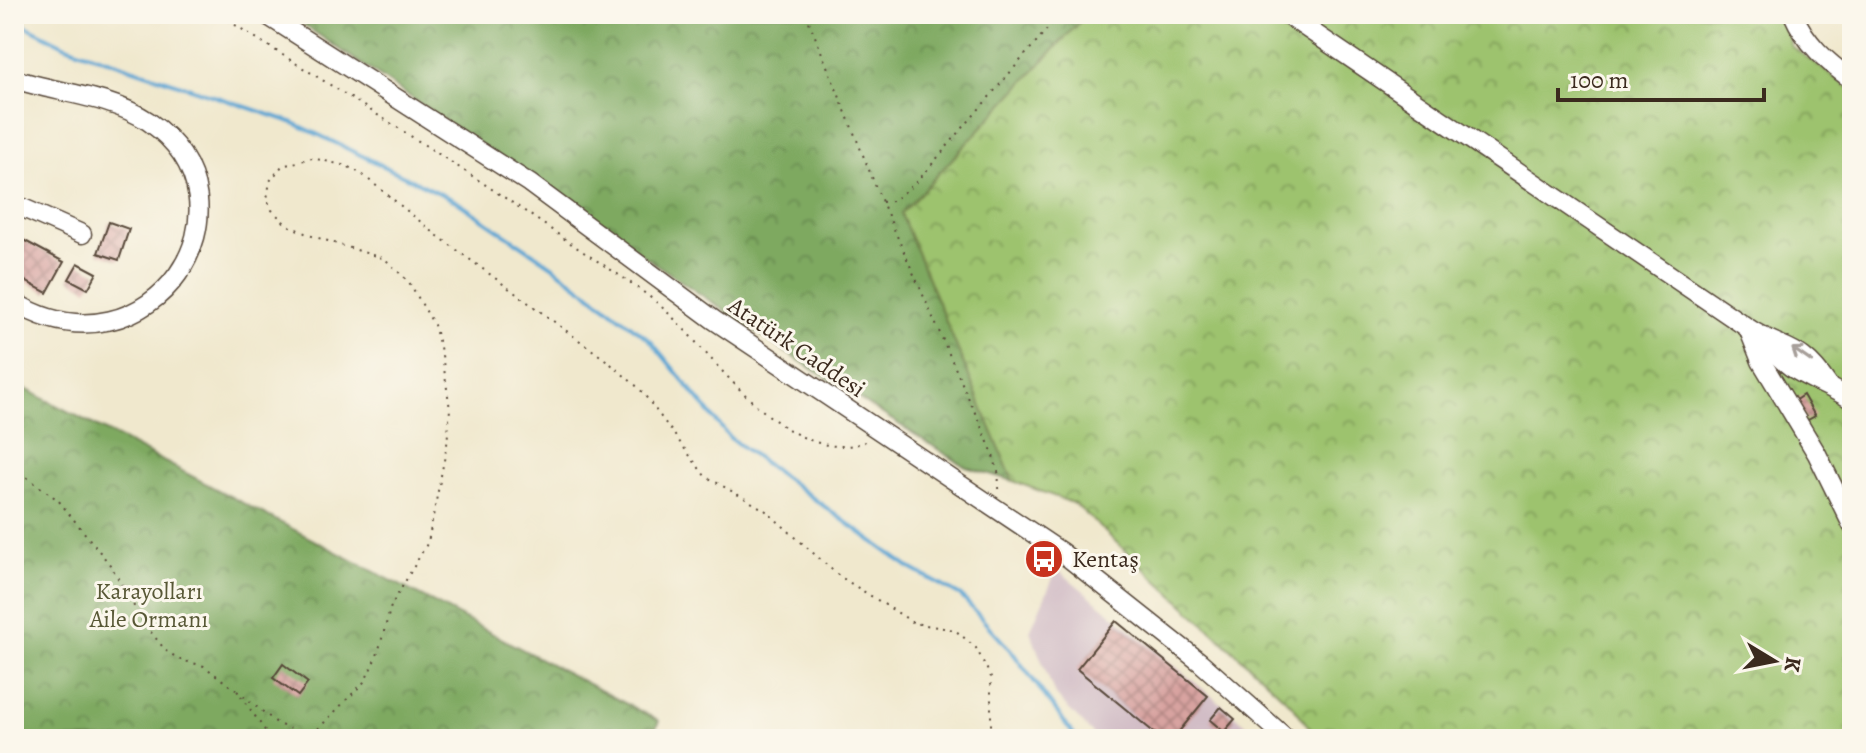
<svg xmlns="http://www.w3.org/2000/svg" width="1866" height="753" font-family="Alegreya,serif">
  <style>
    .industrial { fill: #d2bdc6 }
    .forest { fill: url(#forest-crowns); stroke: #5c6a40; stroke-width: 2 }
    .park { fill: url(#park-crowns); stroke: #6c7646; stroke-width: 2 }
    .lines { fill: none; stroke-linecap: round; stroke-linejoin: round }
    .stream { stroke: #5ca5d3; stroke-width: 4 }
    .building { fill: url(#building-cross-hatch) }
    .minor-casing { stroke: #564638; stroke-width: 21 }
    .path { stroke: #564638; stroke-width: 2; stroke-dasharray: 2 6; stroke-linecap: butt }
    .minor { stroke: #fff; stroke-width: 18 }
    .oneway { stroke: #a79f9a }
    .labels { text-anchor: middle; dominant-baseline: central; stroke-width: 6; stroke-linejoin: round; paint-order: stroke }
    .street-label { font-size: 24px; fill: #3b2a1e; stroke: #fbf7ec }
    .poi-label { font-size: 24px; fill: #3b2a1e; stroke: #fbf7ec; text-anchor: start }
    .park-label { font-size: 24px; fill: #585836; stroke: #fbf7ec }
  </style>
  <defs>
    <pattern id="forest-crowns" width="20" height="18" patternUnits="userSpaceOnUse" patternTransform="scale(2)"><rect width="20" height="18" fill="#7ea961"/><path d="M2 6a3 3 0 1 1 6 0M12 15a3 3 0 1 1 6 0" fill="none" stroke="#688a4f"/></pattern>
    <pattern id="park-crowns" width="20" height="18" patternUnits="userSpaceOnUse" patternTransform="scale(2)"><rect width="20" height="18" fill="#9dc36e"/><path d="M2 6a3 3 0 1 1 6 0M12 15a3 3 0 1 1 6 0" fill="none" stroke="#819f5a"/></pattern>
    <pattern id="building-cross-hatch" width="8" height="8" patternUnits="userSpaceOnUse" patternTransform="scale(2)"><rect width="8" height="8" fill="#d8a3a0"/><path d="M0 0l8 8M0 8l8-8" fill="none" stroke="#b08582"/></pattern>
  </defs>
  <rect width="100%" height="100%" fill="#fbf7ec"/>
  <filter id="ink" filterUnits="userSpaceOnUse"><feTurbulence type="fractalNoise" baseFrequency=".0125" numOctaves="2"/><feDisplacementMap in="SourceGraphic" scale="16" xChannelSelector="R" yChannelSelector="G"/><feConvolveMatrix kernelMatrix="1 2 1 2 8 2 1 2 1" color-interpolation-filters="sRGB"/></filter>
  <filter id="wash" filterUnits="userSpaceOnUse"><feTurbulence type="fractalNoise" baseFrequency=".006" numOctaves="4" result="noise"/><feDisplacementMap in="SourceGraphic" scale="32" xChannelSelector="R" yChannelSelector="G"/><feGaussianBlur stdDeviation="1.8" result="paint"/><feColorMatrix in="noise" values="0 0 0 0 0 0 0 0 0 0 0 0 0 0 0 0 0 1.4 0 .05"/><feComposite in="paint" operator="in"/></filter>
  <g filter="url(#wash)">
    <rect width="100%" height="100%" fill="#f0e8cd"/>
    <polygon class="industrial" points="1057,569 1264,739 1098,739 1055,695 1030,631"/>
    <g class="forest">
      <polygon points="288,14 1087,14 901,214 1013,481 966,467 781,349"/>
      <polygon points="14,383 659,721 651,739 14,739"/>
    </g>
    <polygon class="park" points="1087,14 1781,14 1791,46 1852,90 1852,739 1318,739 1293,706 1075,504 1013,481 901,214"/>
    <g class="lines">
      <polyline class="stream" points="14,20 66,46 294,123 456,201 555,268 650,340 730,438 908,567 961,596 1013,653 1077,739"/>
    </g>
    <g id="blocks">
      <g class="building">
        <polygon points="109,222 129,229 119,260 98,253"/>
        <polygon points="14,235 64,262 47,293 14,275"/>
        <polygon points="78,263 97,273 88,289 69,279"/>
        <polygon points="1803,395 1815,416 1806,421 1794,401"/>
        <polygon points="1116,621 1208,696 1173,739 1162,739 1077,669"/>
        <polygon points="283,664 308,683 298,696 273,678"/>
        <polygon points="1221,707 1235,719 1224,732 1210,720"/>
      </g>
    </g>
  </g>
  <g filter="url(#ink)">
    <use href="#blocks" fill-opacity="0" stroke="#564638" stroke-width="2"/>
    <g class="lines">
      <g class="minor-casing">
        <g id="minor">
          <polyline points="265,14 529,183 714,320 1061,552 1200,662 1287,739"/>
          <path d="M 1286,14 L 1748,328 C 1785,352 1800,343 1828,385"/>
          <path d="M 1793,14 C 1806,44 1826,61 1852,80"/>
          <path d="M 14,79 C 57,93 110,96 148,121 C 270,205 150,385 14,302"/>
          <polyline points="14,204 82,234"/>
          <polyline points="1748,328 1761,361 1817,454 1852,525"/>
          <path d="M 1766,340 C 1785,374 1821,380 1852,400"/>
        </g>
      </g>
      <g class="path">
        <path d="M 224,14 L 226,19 C 340,92 456,162 566,240 C 598,263 636,283 665,310 C 715,356 787,469 865,442"/>
        <polyline points="806,14 882,202 991,449 999,475 998,490"/>
        <polyline points="882,202 892,201 916,183 1060,14"/>
        <polyline points="14,468 58,500 111,566 143,622 166,651 181,660 204,666 237,691"/>
        <polyline points="237,691 278,724 302,734 315,732 365,681 378,653 391,606 428,542 447,445 450,409 442,355 434,325 409,282 385,259 309,235 286,224 272,210 267,199 270,181 282,166 312,158 347,166 363,175 438,236 606,360 640,389 705,476 765,510 839,576 914,623 955,630 976,648 991,677 991,739"/>
        <polyline points="241,696 271,739"/>
      </g>
      <use href="#minor" class="minor"/>
    </g>
    <defs><path id="oneway-shaft" d="M-6 0H5M1.5-3L5.5 0L1.5 3" fill="none" stroke-width="1.6" stroke-linecap="round" stroke-linejoin="round" transform="scale(2)"/></defs>
    <use class="oneway" href="#oneway-shaft" transform="translate(1802 355) rotate(-145)"/>
  </g>
  <defs>
    <g id="bus-disc" transform="scale(2)"><circle r="9.5" fill="#c8321e" stroke="#fbf7ec"/><path d="M-5-6H5V4H4V6H2V4H-2V6H-4V4H-5ZM-3.5-4V0h7V-4ZM-3.5 1.2v1.5H-2V1.2ZM2 1.2v1.5H3.5V1.2Z" fill="#fff"/></g>
  </defs>
  <g fill-rule="evenodd">
    <use href="#bus-disc" x="1044" y="559"/>
  </g>
  <g class="labels">
    <g class="street-label">
      <text transform="translate(797 347) rotate(34)">Atatürk Caddesi</text>
    </g>
    <g class="poi-label">
      <text x="1072" y="559">Kentaş</text>
    </g>
    <g class="park-label">
      <text x="149" y="591">Karayolları<tspan x="149" dy="28">Aile Ormanı</tspan></text>
    </g>
  </g>
  <rect width="1866" height="753" fill="none" stroke="#fbf7ec" stroke-width="48"/>
  <g transform="translate(1774 661) rotate(100)" stroke="#fbf7ec" stroke-width="6" paint-order="stroke">
  <path d="M0-6L14 30L0 20L-14 30Z" fill="#3b2a1e"/>
  <text y="-12" font-size="22" font-weight="bold" text-anchor="middle" fill="#3b2a1e">K</text>
  </g>
  <path d="M1558 88v12h206v-12" fill="none" stroke="#3b2a1e" stroke-width="4"/>
  <text x="1570" y="88" font-size="24" fill="#3b2a1e" stroke="#fbf7ec" stroke-width="6" paint-order="stroke">100 m</text>
</svg>
